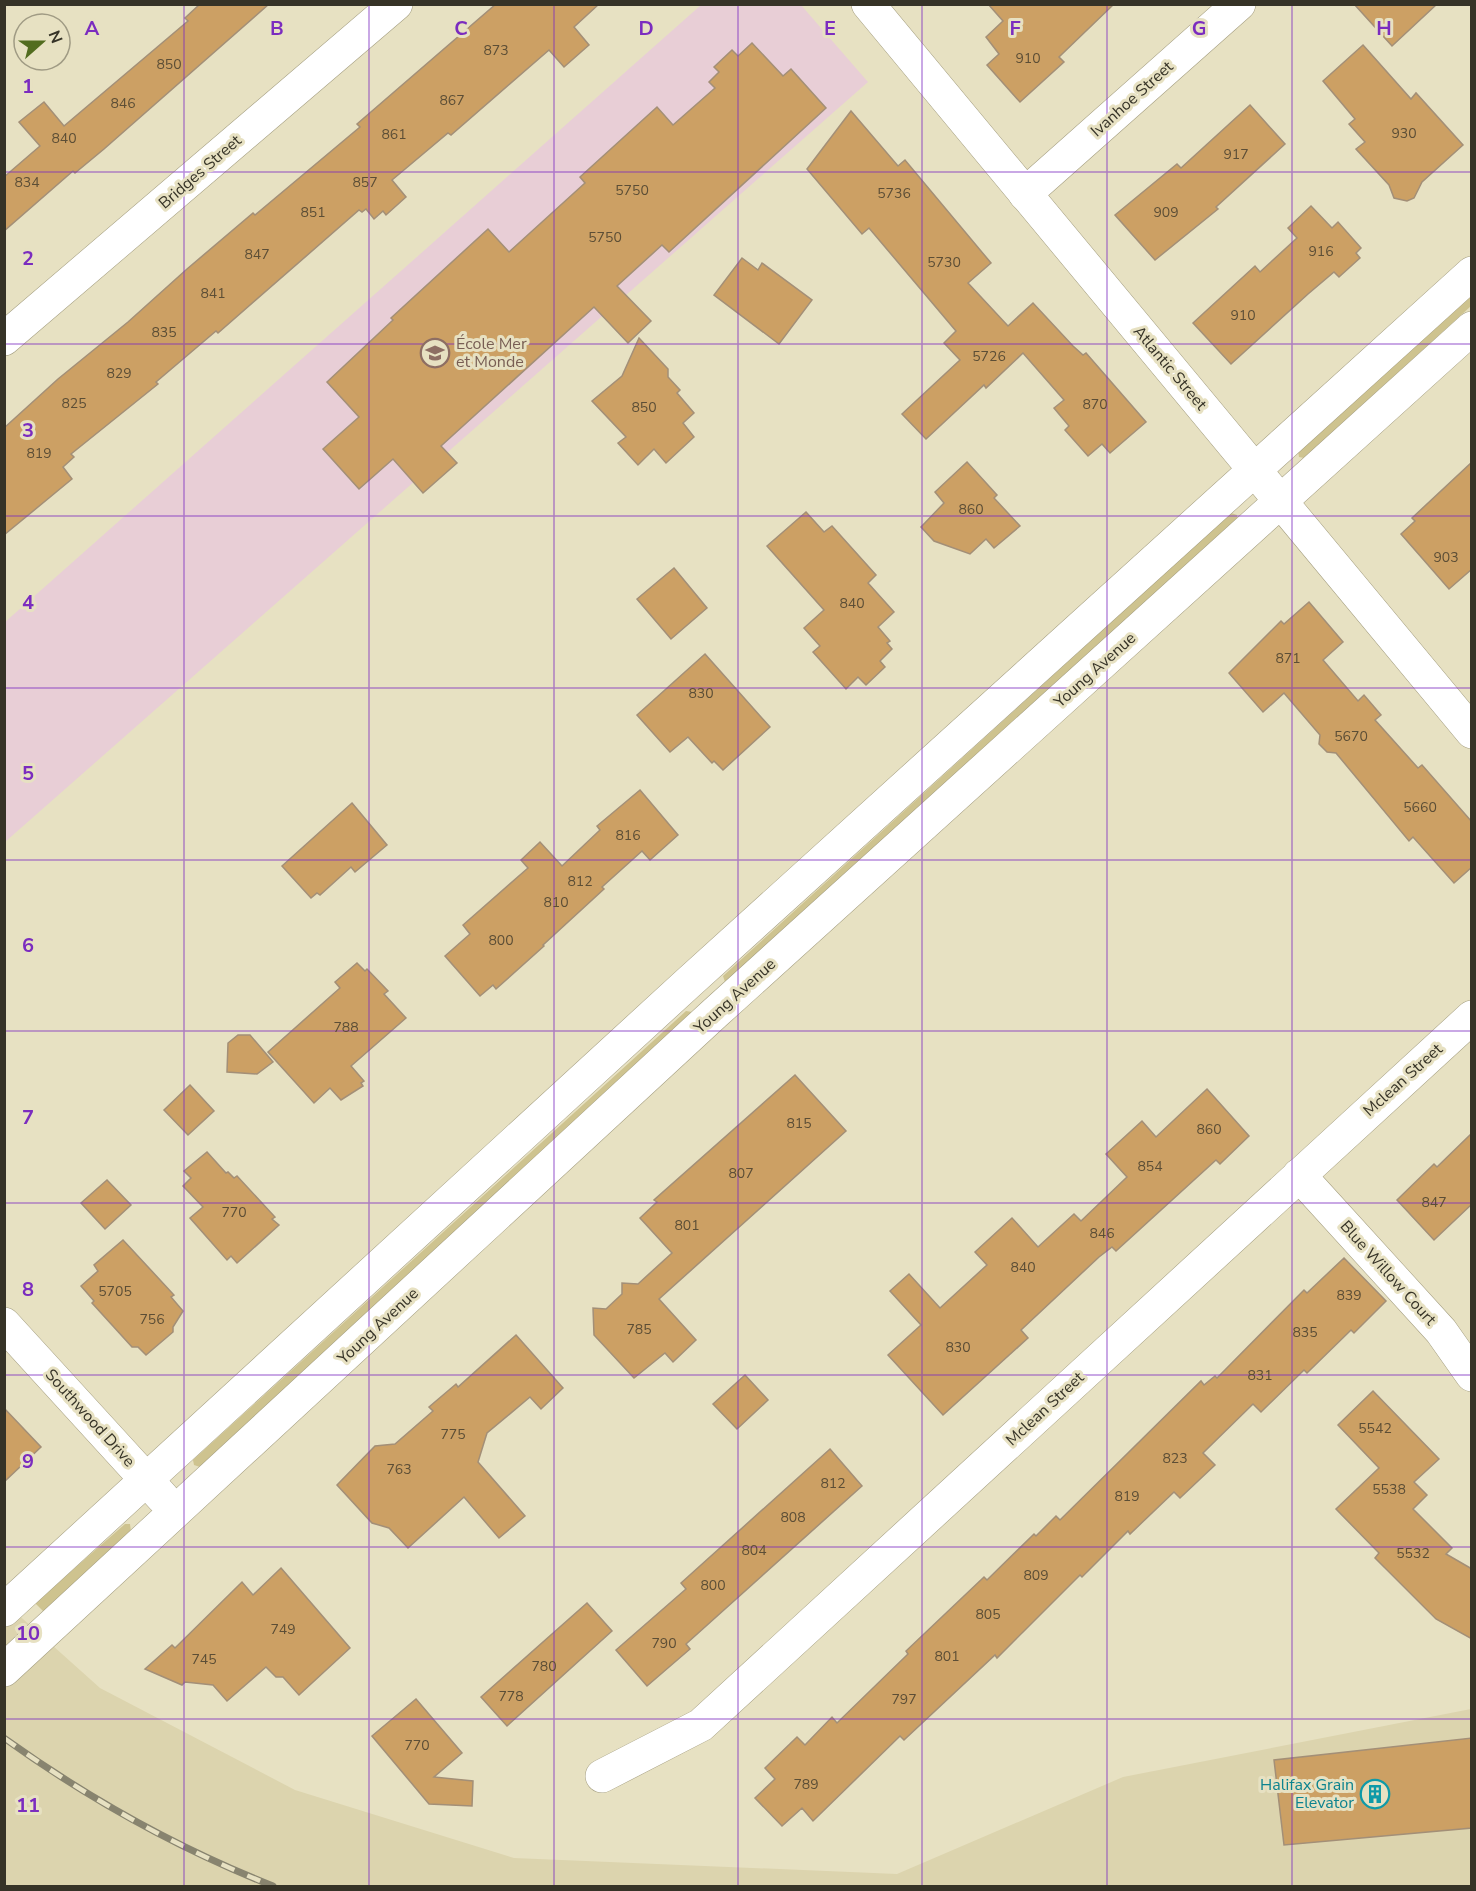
<svg xmlns="http://www.w3.org/2000/svg" width="1476" height="1891" font-family="'Nunito Sans',sans-serif">
  <style>
    .built { fill: #dcd4ae }
    .education { fill: #e8ced6 }
    .green { fill: #cec38f }
    .building { fill: #cca064; stroke: #a38f77; stroke-width: 1.5 }
    .lines { fill: none; stroke-linecap: round; stroke-linejoin: round }
    .street-casing { stroke: #a49e80; stroke-width: 34 }
    .street { stroke: #fff; stroke-width: 33 }
    .rail-casing { stroke: #88846f; stroke-width: 7 }
    .rail { stroke: #e7e1c2; stroke-width: 4.5; stroke-dasharray: 14; stroke-linecap: butt }
    .grid { fill: none; stroke: #7b2cbf; stroke-width: 1.5; stroke-opacity: 0.55 }
    .labels { text-anchor: middle; dominant-baseline: central; stroke-width: 6; stroke-linejoin: round; paint-order: stroke }
    .number-label { font-size: 14px; fill: #5c4e36 }
    .street-label { font-size: 16px; fill: #363327; stroke: #e7e1c2 }
    .education-label { font-size: 16px; fill: #785e54; stroke: #e7e1c2; text-anchor: start }
    .culture-label { font-size: 16px; fill: #0d838f; stroke: #e7e1c2; text-anchor: end }
    .grid-label { font-size: 20px; text-anchor: middle; font-weight: bold; fill: #7b2cbf; stroke: #e7e1c2; stroke-width: 6; stroke-linejoin: round; paint-order: stroke }
  </style>
  <rect width="100%" height="100%" fill="#e7e1c2"/>
  <polygon class="built" points="4,1602 100,1688 295,1790 514,1858 897,1874 1123,1777 1471,1709 1471,1886 5,1886"/>
  <polygon class="education" points="701,5 801,5 868,82 5,842 4,623"/>
  <g class="green">
    <polygon points="1471,293 1471,306 1304,458 1299,457 1298,451"/>
    <polygon points="1231,513 1237,515 1237,521 725,982 723,976"/>
    <polygon points="686,1011 692,1012 200,1467 194,1465 193,1460"/>
    <polygon points="125,1524 130,1524 131,1532 45,1613 35,1603"/>
  </g>
  <g class="building">
    <polygon points="200,4 269,4 104,149 75,173 73,171 4,231 4,177 40,146 19,122 44,102 64,126 188,21 185,18"/>
    <polygon points="496,4 599,4 574,27 589,45 564,67 549,50 451,135 448,133 392,180 406,197 386,215 383,211 374,219 366,209 362,212 359,210 218,333 216,331 156,382 158,384 71,454 74,457 63,467 72,479 4,535 4,428 58,379 128,322 187,269 253,213 255,215 360,127 357,124"/>
    <polygon points="988,4 1114,4 1059,57 1064,62 1020,102 987,65 999,54 986,37 1003,21"/>
    <polygon points="1354,4 1437,4 1392,46"/>
    <polygon points="752,43 783,76 791,69 826,108 669,252 662,245 617,286 651,321 628,343 594,307 441,446 457,463 423,493 393,459 359,489 323,449 359,417 327,382 393,320 391,318 488,229 509,252 585,183 580,177 657,107 673,125 715,88 709,82 719,72 714,67 732,50 738,56"/>
    <polygon points="1363,45 1411,99 1416,93 1463,145 1422,182 1414,198 1407,201 1394,198 1389,185 1356,149 1365,142 1349,124 1355,119 1323,81"/>
    <polygon points="1250,105 1285,144 1216,207 1218,209 1155,260 1115,215 1177,164 1181,168"/>
    <polygon points="851,111 898,166 905,160 991,263 968,283 1008,326 1033,303 1073,346 1083,355 1086,353 1146,422 1110,453 1102,444 1088,456 1065,430 1069,426 1054,408 1064,400 1023,353 986,388 984,385 926,439 902,414 960,360 944,343 956,331 869,228 862,234 807,169"/>
    <polygon points="1311,206 1332,228 1338,222 1361,248 1356,253 1360,258 1339,277 1334,272 1308,294 1231,364 1193,323 1255,266 1260,272 1297,238 1288,228"/>
    <polygon points="742,258 758,270 762,263 812,300 779,344 714,295"/>
    <polygon points="639,338 668,369 668,377 680,390 677,393 694,413 683,423 694,437 666,463 654,449 638,465 618,443 626,437 592,401 622,376"/>
    <polygon points="967,462 997,495 994,498 1020,526 994,548 986,539 970,554 934,541 921,527 944,503 935,492"/>
    <polygon points="1472,462 1472,569 1449,589 1401,534 1415,521 1412,518"/>
    <polygon points="806,512 824,532 832,526 876,575 868,583 894,612 878,627 890,641 887,643 892,649 880,661 885,667 866,685 858,677 846,689 813,652 820,646 804,628 824,610 767,546"/>
    <polygon points="674,568 707,608 671,639 637,599"/>
    <polygon points="1309,602 1343,642 1323,660 1358,701 1364,695 1381,715 1375,720 1418,768 1422,765 1472,822 1472,867 1454,883 1413,837 1409,841 1336,753 1327,752 1319,744 1320,735 1284,693 1263,712 1229,673 1281,621 1284,624"/>
    <polygon points="705,654 770,727 723,770 714,761 712,763 688,737 670,752 637,715"/>
    <polygon points="640,790 678,835 650,860 642,851 602,887 604,889 543,945 544,946 496,989 493,985 480,996 445,956 470,934 463,925 528,868 521,860 540,842 562,866 600,830 597,826"/>
    <polygon points="352,803 387,845 355,872 351,867 320,895 317,893 311,898 282,866"/>
    <polygon points="357,963 365,971 367,969 388,991 384,994 406,1018 351,1066 364,1081 361,1083 363,1086 341,1100 330,1088 314,1103 268,1052 340,988 335,982"/>
    <polygon points="238,1035 250,1035 273,1062 257,1074 227,1072 228,1043"/>
    <polygon points="795,1075 846,1131 659,1299 696,1340 673,1362 665,1353 634,1378 594,1335 593,1308 606,1309 622,1294 622,1283 638,1284 672,1253 640,1218 657,1202 654,1200"/>
    <polygon points="190,1085 214,1111 188,1135 164,1110"/>
    <polygon points="1207,1089 1249,1136 1220,1164 1216,1160 1116,1251 1112,1247 1099,1257 1021,1330 1028,1338 943,1415 888,1355 921,1325 890,1291 909,1274 940,1308 987,1265 975,1252 1012,1218 1038,1247 1074,1214 1081,1221 1127,1177 1106,1154 1142,1121 1156,1137"/>
    <polygon points="1472,1133 1472,1204 1434,1240 1397,1200 1434,1164 1437,1167"/>
    <polygon points="207,1152 226,1173 228,1172 234,1178 237,1176 275,1217 272,1219 279,1225 237,1263 231,1256 227,1260 190,1218 203,1207 183,1186 191,1178 184,1171"/>
    <polygon points="107,1180 131,1205 105,1229 81,1203"/>
    <polygon points="123,1240 174,1295 171,1297 183,1311 173,1327 173,1332 146,1355 138,1347 132,1347 92,1303 94,1301 81,1286 98,1271 94,1265"/>
    <polygon points="1344,1258 1386,1301 1354,1333 1351,1330 1307,1373 1304,1370 1261,1412 1253,1404 1203,1453 1215,1465 1180,1498 1174,1492 1130,1534 1128,1531 1082,1577 1080,1575 997,1658 995,1655 904,1740 900,1736 813,1821 802,1808 782,1826 755,1798 775,1779 765,1768 797,1737 805,1745 832,1717 837,1723 908,1654 906,1651 984,1577 987,1580 1034,1534 1036,1536 1056,1516 1060,1520 1201,1381 1204,1385 1215,1376 1217,1378 1304,1290 1307,1293"/>
    <polygon points="516,1335 563,1388 541,1409 530,1397 487,1433 478,1462 525,1516 499,1538 464,1497 408,1548 389,1528 372,1523 337,1485 375,1446 395,1444 433,1411 429,1407 456,1384 458,1387"/>
    <polygon points="745,1375 768,1400 737,1429 713,1404"/>
    <polygon points="1373,1391 1439,1459 1414,1482 1427,1495 1413,1509 1452,1548 1446,1554 1472,1569 1472,1639 1436,1619 1375,1558 1379,1553 1336,1509 1379,1468 1338,1425"/>
    <polygon points="4,1408 41,1447 4,1482"/>
    <polygon points="830,1449 862,1486 686,1644 690,1649 647,1686 616,1650 686,1589 681,1583"/>
    <polygon points="281,1568 350,1648 299,1695 283,1677 276,1677 266,1667 227,1701 213,1685 185,1682 182,1685 145,1669 172,1645 175,1648 242,1582 253,1595"/>
    <polygon points="587,1603 612,1631 507,1726 481,1697"/>
    <polygon points="416,1699 462,1753 434,1777 473,1781 472,1806 429,1804 372,1736"/>
    <polygon points="1472,1738 1472,1828 1284,1845 1274,1760"/>
  </g>
  <g class="lines">
    <g class="street-casing">
      <g id="street">
        <polyline points="868,4 1472,732"/>
        <polyline points="1025,194 1239,4"/>
        <polyline points="4,339 396,4"/>
        <polyline points="1299,1175 1441,1331 1472,1375"/>
        <polyline points="4,1324 163,1498"/>
        <polyline points="4,1610 687,984 1472,273"/>
        <polyline points="4,1670 715,1013 1472,328"/>
        <polyline points="602,1776 701,1725 1472,1017"/>
      </g>
    </g>
    <use href="#street" class="street"/>
    <g class="rail-casing">
      <path id="rail" d="M 4,1738 C 89,1799 177,1848 273,1886"/>
    </g>
    <use href="#rail" class="rail"/>
  </g>
  <path class="grid" d="M 184,4 L 184,1886M 369,4 L 369,1886M 554,4 L 554,1886M 738,4 L 738,1886M 922,4 L 922,1886M 1107,4 L 1107,1886M 1292,4 L 1292,1886M 4,172 L 1472,172M 4,344 L 1472,344M 4,516 L 1472,516M 4,688 L 1472,688M 4,860 L 1472,860M 4,1031 L 1472,1031M 4,1203 L 1472,1203M 4,1375 L 1472,1375M 4,1547 L 1472,1547M 4,1719 L 1472,1719"/>
  <defs>
    <g id="school-ring" transform="scale(1.5)"><circle r="9.5" fill="#e7e1c2" stroke="#8d6e63" stroke-width="1.5"/><path d="M0-5L7-2L0 1L-7-2ZM-4 1L0 2.5L4 1V4Q0 6-4 4Z" fill="#8d6e63"/></g>
    <g id="building-ring" transform="scale(1.5)"><circle r="9.5" fill="#e7e1c2" stroke="#0f9aa8" stroke-width="1.5"/><path d="M-4-6H4V6H1V3H-1V6H-4ZM-2.5-4.3h1.7v1.8h-1.7ZM.8-4.3h1.7v1.8H.8ZM-2.5-1h1.7V.8h-1.7ZM.8-1h1.7V.8H.8Z" fill="#0f9aa8"/></g>
  </defs>
  <g fill-rule="evenodd">
    <use href="#school-ring" x="435" y="353"/>
    <use href="#building-ring" x="1375" y="1794"/>
  </g>
  <g class="labels">
    <g class="number-label">
      <text x="496" y="50">873</text>
      <text x="1028" y="58">910</text>
      <text x="169" y="64">850</text>
      <text x="452" y="100">867</text>
      <text x="123" y="103">846</text>
      <text x="1404" y="133">930</text>
      <text x="394" y="134">861</text>
      <text x="64" y="138">840</text>
      <text x="1236" y="154">917</text>
      <text x="27" y="182">834</text>
      <text x="365" y="182">857</text>
      <text x="632" y="190">5750</text>
      <text x="894" y="193">5736</text>
      <text x="313" y="212">851</text>
      <text x="1166" y="212">909</text>
      <text x="605" y="237">5750</text>
      <text x="1321" y="251">916</text>
      <text x="257" y="254">847</text>
      <text x="944" y="262">5730</text>
      <text x="213" y="293">841</text>
      <text x="1243" y="315">910</text>
      <text x="164" y="332">835</text>
      <text x="989" y="356">5726</text>
      <text x="119" y="373">829</text>
      <text x="74" y="403">825</text>
      <text x="1095" y="404">870</text>
      <text x="644" y="407">850</text>
      <text x="39" y="453">819</text>
      <text x="971" y="509">860</text>
      <text x="1446" y="557">903</text>
      <text x="852" y="603">840</text>
      <text x="1288" y="658">871</text>
      <text x="701" y="693">830</text>
      <text x="1351" y="736">5670</text>
      <text x="1420" y="807">5660</text>
      <text x="628" y="835">816</text>
      <text x="580" y="881">812</text>
      <text x="556" y="902">810</text>
      <text x="501" y="940">800</text>
      <text x="346" y="1027">788</text>
      <text x="799" y="1123">815</text>
      <text x="1209" y="1129">860</text>
      <text x="1150" y="1166">854</text>
      <text x="741" y="1173">807</text>
      <text x="1434" y="1202">847</text>
      <text x="234" y="1212">770</text>
      <text x="687" y="1225">801</text>
      <text x="1102" y="1233">846</text>
      <text x="1023" y="1267">840</text>
      <text x="115" y="1291">5705</text>
      <text x="1349" y="1295">839</text>
      <text x="152" y="1319">756</text>
      <text x="639" y="1329">785</text>
      <text x="1305" y="1332">835</text>
      <text x="958" y="1347">830</text>
      <text x="1260" y="1375">831</text>
      <text x="1375" y="1428">5542</text>
      <text x="453" y="1434">775</text>
      <text x="1175" y="1458">823</text>
      <text x="399" y="1469">763</text>
      <text x="833" y="1483">812</text>
      <text x="1389" y="1489">5538</text>
      <text x="1127" y="1496">819</text>
      <text x="793" y="1517">808</text>
      <text x="754" y="1550">804</text>
      <text x="1413" y="1553">5532</text>
      <text x="1036" y="1575">809</text>
      <text x="713" y="1585">800</text>
      <text x="988" y="1614">805</text>
      <text x="283" y="1629">749</text>
      <text x="664" y="1643">790</text>
      <text x="947" y="1656">801</text>
      <text x="204" y="1659">745</text>
      <text x="544" y="1666">780</text>
      <text x="511" y="1696">778</text>
      <text x="904" y="1699">797</text>
      <text x="417" y="1745">770</text>
      <text x="806" y="1784">789</text>
    </g>
    <g class="street-label">
      <text transform="translate(1132 99) rotate(-42)">Ivanhoe Street</text>
      <text transform="translate(200 172) rotate(-41)">Bridges Street</text>
      <text transform="translate(1170 368) rotate(50)">Atlantic Street</text>
      <text transform="translate(1095 670) rotate(-42)">Young Avenue</text>
      <text transform="translate(735 996) rotate(-42)">Young Avenue</text>
      <text transform="translate(1403 1080) rotate(-42)">Mclean Street</text>
      <text transform="translate(1388 1273) rotate(48)">Blue Willow Court</text>
      <text transform="translate(378 1326) rotate(-43)">Young Avenue</text>
      <text transform="translate(1045 1409) rotate(-43)">Mclean Street</text>
      <text transform="translate(90 1418) rotate(48)">Southwood Drive</text>
    </g>
    <g class="education-label">
      <text x="456" y="344">École Mer<tspan x="456" dy="18">et Monde</tspan></text>
    </g>
    <g class="culture-label">
      <text x="1354" y="1785">Halifax Grain<tspan x="1354" dy="18">Elevator</tspan></text>
    </g>
  </g>
  <g class="grid-label">
    <text x="92" y="35">A</text>
    <text x="277" y="35">B</text>
    <text x="461" y="35">C</text>
    <text x="646" y="35">D</text>
    <text x="830" y="35">E</text>
    <text x="1015" y="35">F</text>
    <text x="1199" y="35">G</text>
    <text x="1384" y="35">H</text>
    <text x="28" y="93">1</text>
    <text x="28" y="265">2</text>
    <text x="28" y="437">3</text>
    <text x="28" y="609">4</text>
    <text x="28" y="780">5</text>
    <text x="28" y="952">6</text>
    <text x="28" y="1124">7</text>
    <text x="28" y="1296">8</text>
    <text x="28" y="1468">9</text>
    <text x="28" y="1640">10</text>
    <text x="28" y="1812">11</text>
  </g>
  <rect width="1476" height="1891" fill="none" stroke="#363327" stroke-width="12"/>
  <g transform="translate(42 42) rotate(69)"><circle r="28" fill="#e7e1c2" stroke="#a09b84" stroke-width="1.5"/>
  <path d="M0-4.5L10 22L0 15L-10 22Z" fill="#526c1f"/>
  <text y="-9" font-size="16" font-weight="bold" text-anchor="middle" fill="#363327">N</text>
  </g>
</svg>
